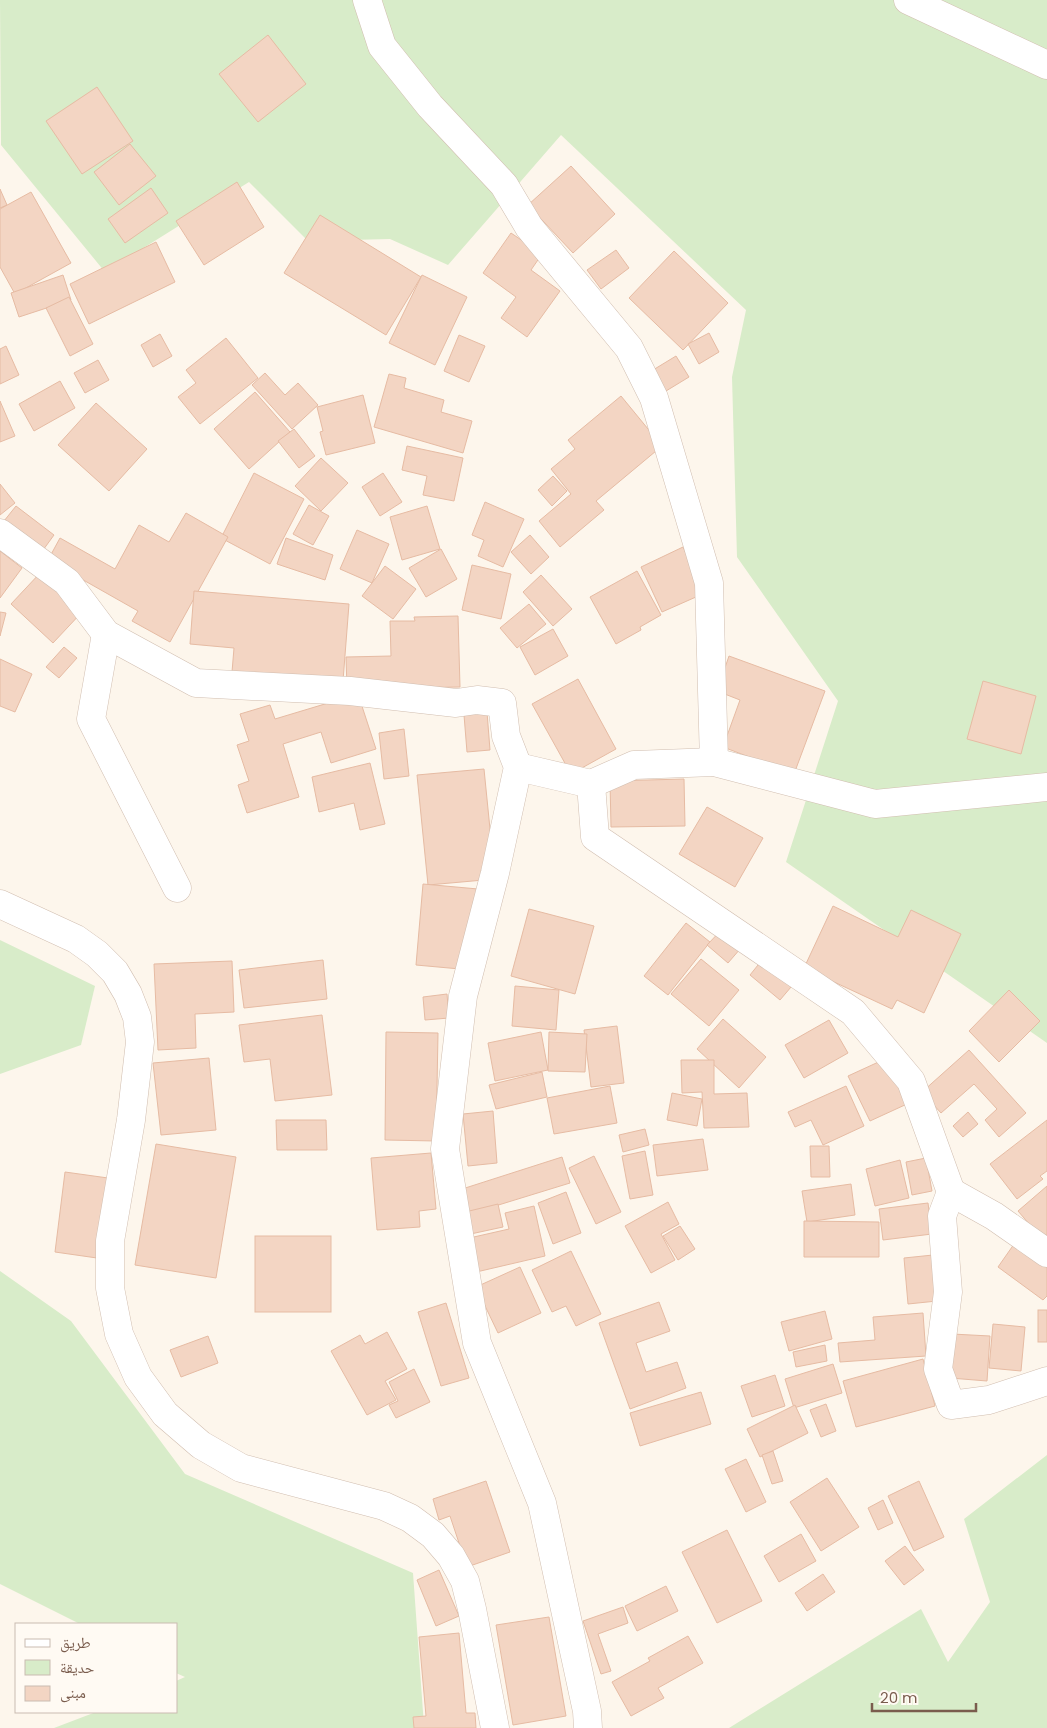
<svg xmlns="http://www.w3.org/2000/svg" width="1047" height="1728" font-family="Poppins,'Noto Naskh Arabic',sans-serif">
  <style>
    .green { fill: #d8ecc9 }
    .building { fill: #f3d5c3; stroke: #e6bba3 }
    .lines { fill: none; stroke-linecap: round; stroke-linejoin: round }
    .minor-casing { stroke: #d1beb0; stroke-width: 29 }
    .minor { stroke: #fff; stroke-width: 28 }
  </style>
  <rect width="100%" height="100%" fill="#fdf6ec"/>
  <g class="green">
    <polygon points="0,0 1047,0 1047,1043 786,862 838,701 737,557 732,377 746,310 561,135 448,265 390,239 308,241 249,182 105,272 1,145"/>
    <polygon points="0,940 95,986 81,1045 0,1074"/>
    <polygon points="0,1271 71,1321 185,1474 413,1573 424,1726 417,1728 54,1728 96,1712 176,1712 176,1681 185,1677 176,1673 176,1624 80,1624 0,1584"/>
    <polygon points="1047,1455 1047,1728 729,1728 921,1609 948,1662 990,1602 964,1519"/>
  </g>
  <g class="building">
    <polygon points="268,35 306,84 258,122 219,74"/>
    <polygon points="97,87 133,141 82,174 46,121"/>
    <polygon points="130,144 156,176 119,205 94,172"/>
    <polygon points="571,166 615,214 573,253 528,205"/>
    <polygon points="237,182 264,227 204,265 176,221"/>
    <polygon points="151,188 168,213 125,243 108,219"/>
    <polygon points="0,189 7,205 0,208"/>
    <polygon points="31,192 71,263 15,294 0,267 0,209"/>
    <polygon points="320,215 421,277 386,335 284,273"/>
    <polygon points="511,233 542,254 531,270 560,291 527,337 501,318 516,297 483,273"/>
    <polygon points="156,242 175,282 89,324 70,284"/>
    <polygon points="616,250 629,268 601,289 587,270"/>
    <polygon points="674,251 728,303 683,350 629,298"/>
    <polygon points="63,275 71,300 19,317 11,293"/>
    <polygon points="422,275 467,297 435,365 389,343"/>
    <polygon points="69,297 93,344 70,356 46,308"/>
    <polygon points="709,333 719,352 699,364 688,344"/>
    <polygon points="160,334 172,356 153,367 141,345"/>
    <polygon points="459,335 485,346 469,382 444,371"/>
    <polygon points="226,338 258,378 200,424 178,397 196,383 186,370"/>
    <polygon points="6,346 19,375 0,384 0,349"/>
    <polygon points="676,356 689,377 666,391 653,370"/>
    <polygon points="98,360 109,380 85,393 74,373"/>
    <polygon points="265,373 285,395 298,383 318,405 292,429 252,385"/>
    <polygon points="389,374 406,378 404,388 444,400 441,412 472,421 463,453 374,427"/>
    <polygon points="60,381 75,408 34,431 19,404"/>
    <polygon points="255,392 290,432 249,469 214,429"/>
    <polygon points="363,395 375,443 326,455 320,432 323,431 317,407"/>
    <polygon points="621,396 662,446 596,501 604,510 560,547 539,521 571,494 551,469 575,449 568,440"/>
    <polygon points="0,401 15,436 0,442"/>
    <polygon points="96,403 147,449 109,491 58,445"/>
    <polygon points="294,429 315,456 299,468 278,441"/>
    <polygon points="407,446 463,458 454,501 423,495 427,476 402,470"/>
    <polygon points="321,458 348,483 321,511 295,486"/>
    <polygon points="254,473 304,499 270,564 221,538"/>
    <polygon points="383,473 402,502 380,516 362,487"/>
    <polygon points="553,476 567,491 552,506 538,490"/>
    <polygon points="0,484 15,503 0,515"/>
    <polygon points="485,502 524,519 503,567 478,556 484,540 472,535"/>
    <polygon points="309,505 329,516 313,545 293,534"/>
    <polygon points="16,506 54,535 38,557 0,526"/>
    <polygon points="427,506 440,549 402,560 390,517"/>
    <polygon points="186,513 228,537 170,642 132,621 138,611 48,560 60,538 115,569 139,525 169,542"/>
    <polygon points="357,530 389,544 372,583 340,569"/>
    <polygon points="530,535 549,557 531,574 511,552"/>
    <polygon points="286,538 333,555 325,580 277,564"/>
    <polygon points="683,547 705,593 662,612 641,567"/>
    <polygon points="441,549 457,579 426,597 409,568"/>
    <polygon points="0,551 22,568 0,598"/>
    <polygon points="472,565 511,574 501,619 462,610"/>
    <polygon points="385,566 416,589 393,619 362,596"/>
    <polygon points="637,571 661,615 640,627 641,630 616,644 590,597"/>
    <polygon points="41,572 83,611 53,643 11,604"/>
    <polygon points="541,575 572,609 553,626 523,592"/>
    <polygon points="194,591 349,604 343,681 232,672 234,648 190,644"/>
    <polygon points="529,604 546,624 517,648 500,628"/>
    <polygon points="0,612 6,613 0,636"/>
    <polygon points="458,616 460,687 347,689 346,657 391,656 390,621 415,621 414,617"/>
    <polygon points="553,629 568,656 535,675 520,647"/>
    <polygon points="64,647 77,658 59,678 46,667"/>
    <polygon points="729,656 825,691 794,774 723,747 740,700 717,691"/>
    <polygon points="0,659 32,674 15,712 0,706"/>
    <polygon points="578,679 616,749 571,774 532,704"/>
    <polygon points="983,681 1036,696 1021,754 967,739"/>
    <polygon points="358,694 376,749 331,763 321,732 283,744 299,797 247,813 238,785 249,781 237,745 249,741 240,714 270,705 275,719"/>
    <polygon points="487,712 490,750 467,752 464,715"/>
    <polygon points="404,729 409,776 384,779 379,733"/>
    <polygon points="370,763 385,824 360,830 354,803 319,812 312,777"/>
    <polygon points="484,769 495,879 428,885 417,775"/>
    <polygon points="684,779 685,826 611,827 610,781"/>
    <polygon points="707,807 763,838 735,887 679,854"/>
    <polygon points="423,884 478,889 471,970 416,965"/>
    <polygon points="833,906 898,937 911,910 961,934 924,1013 897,1000 892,1009 804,968"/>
    <polygon points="529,909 594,926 575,994 511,976"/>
    <polygon points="686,923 710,942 668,995 644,976"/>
    <polygon points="727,924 747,941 728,963 707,945"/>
    <polygon points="766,955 797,980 780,1000 750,975"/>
    <polygon points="701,959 739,990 709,1026 671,994"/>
    <polygon points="323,960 327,999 244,1008 239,970"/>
    <polygon points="232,961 234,1012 195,1014 196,1048 158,1050 154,964"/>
    <polygon points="515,986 559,990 556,1030 512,1026"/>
    <polygon points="1009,990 1040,1021 999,1062 969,1031"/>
    <polygon points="447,994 449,1018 425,1020 423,997"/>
    <polygon points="322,1015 332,1095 275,1101 270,1059 244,1062 239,1025"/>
    <polygon points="723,1019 766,1057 739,1088 697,1049"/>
    <polygon points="829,1020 848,1053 804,1078 785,1045"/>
    <polygon points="617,1026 624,1083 591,1087 584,1030"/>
    <polygon points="386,1032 438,1033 436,1141 385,1140"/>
    <polygon points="541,1032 548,1070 495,1081 488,1043"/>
    <polygon points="549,1032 587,1034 585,1072 548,1071"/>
    <polygon points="969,1050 1026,1113 999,1137 985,1120 997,1109 974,1084 941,1113 922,1092"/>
    <polygon points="209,1058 216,1130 161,1135 153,1063"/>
    <polygon points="885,1059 907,1104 870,1121 848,1076"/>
    <polygon points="681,1060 714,1060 714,1094 747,1093 749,1127 704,1128 702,1092 682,1093"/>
    <polygon points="542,1072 547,1097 496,1109 489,1085"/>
    <polygon points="610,1086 617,1123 554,1134 547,1098"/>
    <polygon points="846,1086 864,1126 823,1145 811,1120 795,1127 788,1112"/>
    <polygon points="672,1093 702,1099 697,1126 667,1120"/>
    <polygon points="493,1111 497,1163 468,1166 463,1114"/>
    <polygon points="968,1112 978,1124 963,1137 953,1126"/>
    <polygon points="276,1120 326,1120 327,1150 277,1150"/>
    <polygon points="1047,1120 1047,1171 1040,1176 1043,1179 1017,1199 990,1164"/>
    <polygon points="645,1129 649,1145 623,1152 619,1135"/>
    <polygon points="703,1139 708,1170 657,1176 653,1145"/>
    <polygon points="156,1144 236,1157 216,1278 135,1265"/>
    <polygon points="810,1146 829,1146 830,1177 811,1177"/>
    <polygon points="645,1151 653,1195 630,1199 622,1156"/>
    <polygon points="431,1153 436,1209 419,1211 420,1227 377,1230 371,1158"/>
    <polygon points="594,1156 621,1212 596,1224 569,1168"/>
    <polygon points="562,1157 570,1183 466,1215 459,1190"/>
    <polygon points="926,1158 932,1191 912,1195 906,1162"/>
    <polygon points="900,1160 909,1198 875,1206 866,1169"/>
    <polygon points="65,1172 108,1178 97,1258 55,1252"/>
    <polygon points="851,1184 855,1215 807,1222 802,1191"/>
    <polygon points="1047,1186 1047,1235 1042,1239 1018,1211"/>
    <polygon points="566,1192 581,1233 553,1244 538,1203"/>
    <polygon points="668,1202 679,1224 661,1234 675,1260 651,1273 625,1226"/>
    <polygon points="928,1203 932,1234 883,1240 879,1209"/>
    <polygon points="498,1204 503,1227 466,1235 461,1213"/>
    <polygon points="534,1206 545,1256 472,1273 465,1239 509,1229 505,1213"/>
    <polygon points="804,1221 879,1222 879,1257 804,1257"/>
    <polygon points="680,1226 695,1249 678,1260 663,1236"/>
    <rect x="255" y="1236" width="76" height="76"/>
    <polygon points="1019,1237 1047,1259 1047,1296 1043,1300 998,1267"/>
    <polygon points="571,1251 601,1314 576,1326 566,1306 552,1312 532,1270"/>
    <polygon points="933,1255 937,1301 908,1304 904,1258"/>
    <polygon points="520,1267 541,1313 498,1333 476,1287"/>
    <polygon points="659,1302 670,1331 636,1343 646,1372 677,1362 686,1388 630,1409 599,1323"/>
    <polygon points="446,1303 469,1378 441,1386 418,1312"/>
    <rect x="1038" y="1310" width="9" height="32"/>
    <polygon points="825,1311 832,1339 789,1351 781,1322"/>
    <polygon points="923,1313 926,1356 840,1362 838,1343 875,1340 873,1317"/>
    <polygon points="993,1324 1025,1327 1021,1371 989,1368"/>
    <polygon points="387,1332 407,1369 385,1381 396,1400 367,1415 331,1351 360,1335 365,1344"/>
    <polygon points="952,1334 990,1336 987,1381 950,1378"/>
    <polygon points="208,1336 218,1363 181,1377 170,1350"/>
    <polygon points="825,1345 827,1361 796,1367 793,1352"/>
    <polygon points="923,1359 935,1406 856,1427 843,1381"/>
    <polygon points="833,1364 842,1393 794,1408 785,1379"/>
    <polygon points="414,1369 430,1402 396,1418 389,1405 398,1401 389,1382"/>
    <polygon points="775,1375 785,1406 752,1417 741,1386"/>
    <polygon points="701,1392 711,1424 640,1446 630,1413"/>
    <polygon points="826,1404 836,1431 821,1437 810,1410"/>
    <polygon points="795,1405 808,1433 760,1457 747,1429"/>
    <polygon points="773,1451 783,1481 772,1484 762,1455"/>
    <polygon points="746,1459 766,1502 746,1512 725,1469"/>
    <polygon points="827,1478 859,1527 821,1551 790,1502"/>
    <polygon points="486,1481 510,1552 467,1567 450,1516 439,1520 433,1499"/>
    <polygon points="919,1481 944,1537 914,1551 888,1496"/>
    <polygon points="883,1500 893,1523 878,1530 868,1508"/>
    <polygon points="727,1530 762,1601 717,1623 682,1552"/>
    <polygon points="801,1534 816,1561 779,1582 764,1556"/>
    <polygon points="905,1546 924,1570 904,1585 885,1561"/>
    <polygon points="439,1570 459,1616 436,1626 417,1580"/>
    <polygon points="823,1574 835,1592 807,1611 795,1593"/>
    <polygon points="666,1586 678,1611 637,1631 625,1606"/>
    <polygon points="623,1607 628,1623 598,1634 611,1671 601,1674 583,1621"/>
    <polygon points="549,1617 566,1716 513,1725 496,1625"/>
    <polygon points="459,1633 466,1713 475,1713 476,1728 414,1728 413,1717 426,1716 419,1637"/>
    <polygon points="688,1636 703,1663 658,1688 664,1698 631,1716 612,1682 650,1661 648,1658"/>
  </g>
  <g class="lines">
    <g class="minor-casing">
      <g id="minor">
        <polyline points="367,0 382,46 430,106 504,185 529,227 629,348 654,398 709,583 714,762"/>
        <polyline points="908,0 1047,65"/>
        <polyline points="0,533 67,582 106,634 196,683 350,691 456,703 477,700 502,703 506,736 518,767 495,873 463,996 445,1149 477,1343 542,1503 587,1711 588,1728"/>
        <polyline points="106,634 91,719 177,888"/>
        <polyline points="518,767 591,784 595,837 853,1012 911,1081 951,1192 942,1216 948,1292 938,1369 951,1405 989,1400 1047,1381"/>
        <polyline points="591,784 634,765 714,762 875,804 1047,787"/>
        <polyline points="0,904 76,939 97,954 115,972 128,994 137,1017 140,1042 131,1120 110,1241 110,1288 119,1334 138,1377 165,1414 201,1445 241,1468 384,1506 410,1518 433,1535 451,1556 465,1581 472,1609 495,1728"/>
        <polyline points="951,1192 994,1216 1047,1253"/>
      </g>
    </g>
    <use href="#minor" class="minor"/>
  </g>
  <rect x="15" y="1623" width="162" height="90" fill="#fffaf3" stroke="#cabbb1"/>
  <rect x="25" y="1639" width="25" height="8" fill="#ffffff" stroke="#cabbb1"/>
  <text x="60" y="1648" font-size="15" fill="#7a5c4d">طريق</text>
  <rect x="25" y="1660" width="25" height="15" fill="#d8ecc9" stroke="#cabbb1"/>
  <text x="60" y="1673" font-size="15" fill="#7a5c4d">حديقة</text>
  <rect x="25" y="1686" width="25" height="15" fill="#f3d5c3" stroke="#cabbb1"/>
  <text x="60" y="1698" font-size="15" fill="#7a5c4d">مبنى</text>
  <path d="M872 1703v8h104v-8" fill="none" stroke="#7a5c4d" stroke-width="2.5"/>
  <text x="880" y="1703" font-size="15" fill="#7a5c4d" stroke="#fffaf3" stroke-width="4" paint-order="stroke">20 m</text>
</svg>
